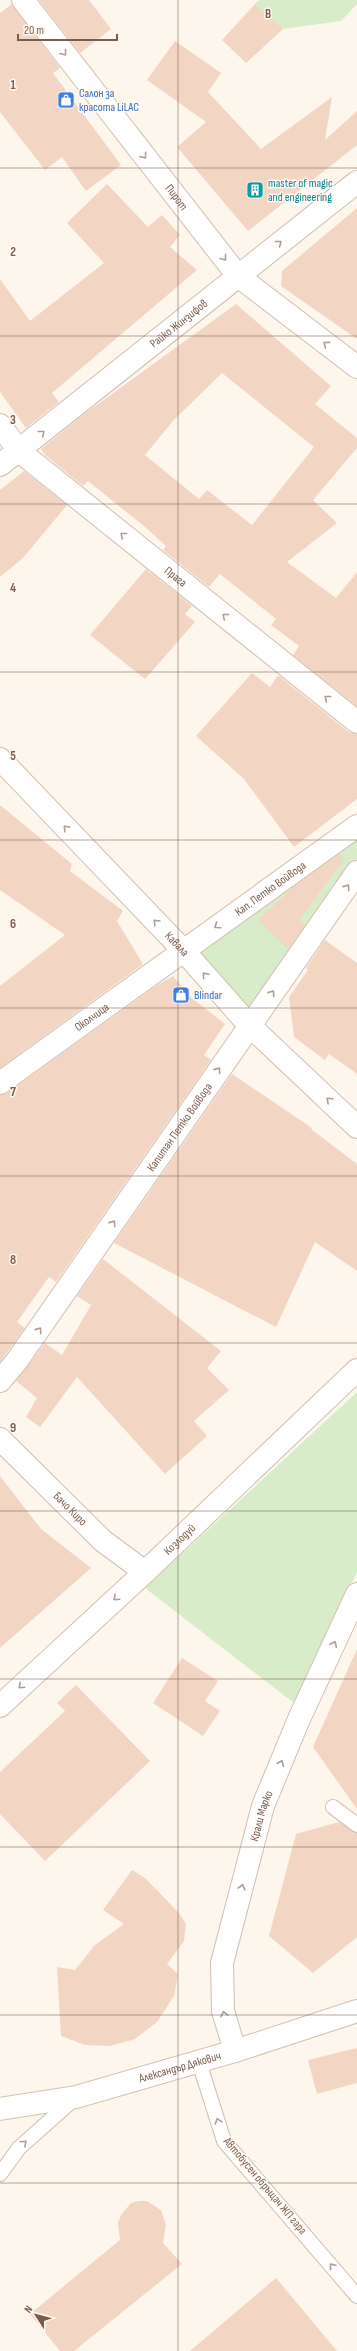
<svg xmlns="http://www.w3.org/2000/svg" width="357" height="2351" font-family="'Sofia Sans Condensed',sans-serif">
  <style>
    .green { fill: #d8ecc9 }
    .building { fill: #f3d5c3; fill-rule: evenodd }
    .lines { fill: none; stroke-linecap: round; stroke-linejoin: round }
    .lane-casing { stroke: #d1beb0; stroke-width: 16 }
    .street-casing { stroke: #d1beb0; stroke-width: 24 }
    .secondary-casing { stroke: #d6c0b0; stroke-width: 24 }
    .lane { stroke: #fff; stroke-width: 14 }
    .street { stroke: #fff; stroke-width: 22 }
    .secondary { stroke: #fff; stroke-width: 22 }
    .oneway { stroke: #af9d94 }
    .grid { fill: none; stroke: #7a5c4d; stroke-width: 1; stroke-opacity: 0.55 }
    .labels { text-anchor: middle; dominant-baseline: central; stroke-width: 3; stroke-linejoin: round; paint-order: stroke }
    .shop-label { font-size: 12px; fill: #366cbe; stroke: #fffaf3; text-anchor: start }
    .culture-label { font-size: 12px; fill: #0d838f; stroke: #fffaf3; text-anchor: start }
    .street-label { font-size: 12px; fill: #7a5c4d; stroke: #fffaf3 }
    .grid-label { font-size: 13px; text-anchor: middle; font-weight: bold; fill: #7a5c4d; stroke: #fffaf3; stroke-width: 3; stroke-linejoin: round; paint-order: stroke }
  </style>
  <rect width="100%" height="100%" fill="#fdf6ec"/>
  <g class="green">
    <polygon points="259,0 357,0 357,4 341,21 283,29 255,4"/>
    <polygon points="357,825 357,872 249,1025 183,950"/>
    <polygon points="357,1392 357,1572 294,1703 145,1588"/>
  </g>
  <g class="building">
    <polygon points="39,0 89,0 111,29 80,53"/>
    <polygon points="12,4 60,68 53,73 121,165 86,191 62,157 45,170 0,112 0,13"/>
    <polygon points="255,4 283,29 246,63 222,40"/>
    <polygon points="175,41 221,73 208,92 261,149 332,97 325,140 357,111 357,145 248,231 177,147 206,122 147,80"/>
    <polygon points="107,184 148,227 162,215 180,235 170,247 197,270 52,393 59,402 26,428 0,392 0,279 30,321 104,263 67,223"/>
    <polygon points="357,208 357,339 281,286 282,271"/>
    <path d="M 236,304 L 331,386 L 315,404 L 357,438 L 357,448 L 313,500 L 337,523 L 287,562 L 336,598 L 357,572 L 357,706 L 293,655 L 299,646 L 271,625 L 276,619 L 220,574 L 209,587 L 163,550 L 166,546 L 145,527 L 88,481 L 83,486 L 45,455 L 41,449 L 83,415 ZM 222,373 L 314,447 L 252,525 L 207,490 L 199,499 L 145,455 L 173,421 Z"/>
    <polygon points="24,471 67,505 23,558 0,577 0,490"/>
    <polygon points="146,569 192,606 185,614 195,622 145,679 90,635"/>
    <polygon points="252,673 270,687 278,675 349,732 357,734 357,799 294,847 244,779 196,736"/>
    <polygon points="0,805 72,864 70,871 123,911 117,921 143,964 0,1068 0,986 65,935 0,890"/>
    <polygon points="339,854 344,859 299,920 305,925 288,949 258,920 296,885"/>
    <polygon points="325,940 357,963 357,1074 329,1054 325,1060 294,1037 289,997 308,970 306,968"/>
    <polygon points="173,976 192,998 225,1024 204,1055 211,1060 56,1282 49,1277 17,1322 25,1328 0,1362 0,1095 7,1093 156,986"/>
    <polygon points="232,1074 312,1128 311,1129 357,1164 357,1271 315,1242 276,1327 114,1243"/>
    <polygon points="103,1259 221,1351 207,1368 229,1390 194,1421 207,1436 165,1474 77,1377 40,1427 26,1417 37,1398 16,1381 45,1343 62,1355 91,1305 77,1296"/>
    <polygon points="0,1476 41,1529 91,1568 0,1648"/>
    <polygon points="357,1649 357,1809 313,1747"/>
    <polygon points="182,1658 218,1681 205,1701 220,1711 203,1736 153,1703"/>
    <polygon points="76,1685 150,1761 45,1861 0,1814 0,1772 65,1711 57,1703"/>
    <polygon points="339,1822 357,1833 357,1937 313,1973 269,1936 296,1834"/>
    <polygon points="132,1870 145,1878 179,1913 186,1924 184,1941 167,1964 178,1974 174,1996 157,2022 135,2039 110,2046 85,2045 61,2036 57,1967 75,1970 95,1945 124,1924 103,1910"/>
    <polygon points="357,2048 357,2083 317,2094 308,2060"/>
    <polygon points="139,2201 147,2201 161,2210 166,2225 163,2243 182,2264 74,2351 60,2351 30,2314 120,2240 118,2223 121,2215 131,2203"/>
    <polygon points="276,2278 337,2351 190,2351"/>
  </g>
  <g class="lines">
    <g class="lane-casing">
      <g id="lane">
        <polyline points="333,1807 357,1825"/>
        <polyline points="199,2062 224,2141 357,2296"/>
        <polyline points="0,2174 19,2148 75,2098"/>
      </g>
    </g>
    <g class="street-casing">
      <g id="street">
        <path id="s1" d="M 23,0 L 238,276 L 357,367"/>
        <path id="s2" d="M 0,425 L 19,451 L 357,722"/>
        <path id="s3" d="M 0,465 L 357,182"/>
        <path id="s4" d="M 0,759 L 183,950 L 249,1025 L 357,1127"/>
        <path id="s5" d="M 0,1083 L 357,826"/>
        <path id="s6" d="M 0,1381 L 16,1362 L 357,872"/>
        <path id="s7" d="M 0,1439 L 103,1541 L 145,1572"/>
        <path id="s8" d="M 0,1706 L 145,1572 L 357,1370"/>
        <path id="s9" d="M 235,2051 L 223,2011 L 222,1963 L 263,1806 L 299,1719 L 357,1594"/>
      </g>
    </g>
    <g class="secondary-casing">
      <g id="secondary">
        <path id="s10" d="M 0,2109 L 76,2097 L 235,2051 L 357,2011"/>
      </g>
    </g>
    <use href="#lane" class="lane"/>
    <use href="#street" class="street"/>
    <use href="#secondary" class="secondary"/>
  </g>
  <defs><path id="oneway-chevron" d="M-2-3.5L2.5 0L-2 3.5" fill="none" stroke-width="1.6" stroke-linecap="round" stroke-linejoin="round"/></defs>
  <g class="oneway">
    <use href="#oneway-chevron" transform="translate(64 53) rotate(52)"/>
    <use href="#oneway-chevron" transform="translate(144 156) rotate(52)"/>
    <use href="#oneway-chevron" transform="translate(279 243) rotate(-38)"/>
    <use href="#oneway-chevron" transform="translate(224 258) rotate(52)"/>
    <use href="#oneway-chevron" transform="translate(326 344) rotate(-143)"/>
    <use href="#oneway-chevron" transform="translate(42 433) rotate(-39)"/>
    <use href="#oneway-chevron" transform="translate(123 535) rotate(-141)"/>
    <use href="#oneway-chevron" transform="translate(225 616) rotate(-141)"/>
    <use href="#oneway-chevron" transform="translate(327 698) rotate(-141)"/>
    <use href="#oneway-chevron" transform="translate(66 828) rotate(-134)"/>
    <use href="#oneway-chevron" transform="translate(347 887) rotate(-55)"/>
    <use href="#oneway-chevron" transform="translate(156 922) rotate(-134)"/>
    <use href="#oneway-chevron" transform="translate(217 926) rotate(145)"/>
    <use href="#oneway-chevron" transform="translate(205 975) rotate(-131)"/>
    <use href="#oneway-chevron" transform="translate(272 993) rotate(-55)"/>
    <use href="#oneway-chevron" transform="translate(218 1070) rotate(-55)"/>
    <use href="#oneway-chevron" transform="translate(329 1100) rotate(-137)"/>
    <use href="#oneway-chevron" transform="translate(113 1223) rotate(-55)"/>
    <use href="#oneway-chevron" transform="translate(39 1330) rotate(-55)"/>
    <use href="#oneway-chevron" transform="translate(116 1598) rotate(137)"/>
    <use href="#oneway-chevron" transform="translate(334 1644) rotate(-65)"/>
    <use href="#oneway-chevron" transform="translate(21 1686) rotate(137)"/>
    <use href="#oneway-chevron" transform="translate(281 1763) rotate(-67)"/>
    <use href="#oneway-chevron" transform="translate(242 1887) rotate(-75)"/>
    <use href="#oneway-chevron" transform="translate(224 2014) rotate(-102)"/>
    <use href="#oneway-chevron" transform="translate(218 2121) rotate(-108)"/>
    <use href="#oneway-chevron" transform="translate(24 2143) rotate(-43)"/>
    <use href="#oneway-chevron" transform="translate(332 2266) rotate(-131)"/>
  </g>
  <path class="grid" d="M 178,0 L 178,2351M 0,168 L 357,168M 0,336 L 357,336M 0,504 L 357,504M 0,672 L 357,672M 0,840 L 357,840M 0,1008 L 357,1008M 0,1176 L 357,1176M 0,1343 L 357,1343M 0,1511 L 357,1511M 0,1679 L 357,1679M 0,1847 L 357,1847M 0,2015 L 357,2015M 0,2183 L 357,2183"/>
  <defs>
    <g id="shop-square" transform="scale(0.9)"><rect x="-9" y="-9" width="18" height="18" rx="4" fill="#3f7fe0" stroke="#fffaf3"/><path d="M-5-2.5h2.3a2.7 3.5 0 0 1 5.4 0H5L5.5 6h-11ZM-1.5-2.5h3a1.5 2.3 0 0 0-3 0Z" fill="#fff"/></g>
    <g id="building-square" transform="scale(0.9)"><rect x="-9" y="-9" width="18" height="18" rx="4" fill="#0f9aa8" stroke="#fffaf3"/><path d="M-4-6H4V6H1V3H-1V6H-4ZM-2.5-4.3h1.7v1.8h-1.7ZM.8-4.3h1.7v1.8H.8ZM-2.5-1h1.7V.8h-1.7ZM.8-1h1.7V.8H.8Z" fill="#fff"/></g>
  </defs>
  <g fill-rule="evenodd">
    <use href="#shop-square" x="66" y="100"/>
    <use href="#building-square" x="255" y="190"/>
    <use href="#shop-square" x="181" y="995"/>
  </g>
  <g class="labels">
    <g class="shop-label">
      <text x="79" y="93">Салон за<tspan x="79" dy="14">красота LiLAC</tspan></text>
      <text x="194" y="995">Blindar</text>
    </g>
    <g class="culture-label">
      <text x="268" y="183">master of magic<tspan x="268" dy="14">and engineering</tspan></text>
    </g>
    <g class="street-label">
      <text stroke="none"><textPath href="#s1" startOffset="250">Пирот</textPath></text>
      <text stroke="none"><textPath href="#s3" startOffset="228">Райко Жинзифов</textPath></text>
      <text stroke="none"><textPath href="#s2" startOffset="233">Прага</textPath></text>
      <text stroke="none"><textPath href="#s5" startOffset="333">Кап. Петко Войвода</textPath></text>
      <text stroke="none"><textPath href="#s4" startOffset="256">Кавала</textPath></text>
      <text stroke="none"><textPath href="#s5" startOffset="113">Околчица</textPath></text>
      <text stroke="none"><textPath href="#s6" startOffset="311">Капитан Петко Войвода</textPath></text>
      <text stroke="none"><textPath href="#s7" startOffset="99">Бачо Киро</textPath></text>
      <text stroke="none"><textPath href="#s8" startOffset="245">Козлодуй</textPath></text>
      <text stroke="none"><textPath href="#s9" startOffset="242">Крали Марко</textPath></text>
      <text stroke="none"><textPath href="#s10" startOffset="185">Александър Дякович</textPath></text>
      <text transform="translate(265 2186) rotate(50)">Автобусен обръщач ЖП гара</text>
    </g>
  </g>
  <g class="grid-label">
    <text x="268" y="18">B</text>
    <text x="13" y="89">1</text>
    <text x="13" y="256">2</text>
    <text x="13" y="424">3</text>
    <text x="13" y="592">4</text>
    <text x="13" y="760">5</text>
    <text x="13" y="928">6</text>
    <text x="13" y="1096">7</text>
    <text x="13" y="1264">8</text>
    <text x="13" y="1432">9</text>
  </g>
  <g transform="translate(36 2315) rotate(306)" stroke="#fffaf3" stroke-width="3" paint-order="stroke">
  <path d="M0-3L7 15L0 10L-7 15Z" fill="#7a5c4d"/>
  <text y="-6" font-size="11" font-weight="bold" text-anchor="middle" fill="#7a5c4d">N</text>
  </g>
  <path d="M18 34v6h99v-6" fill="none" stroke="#7a5c4d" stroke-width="2"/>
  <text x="24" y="34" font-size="12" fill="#7a5c4d" stroke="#fffaf3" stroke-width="3" paint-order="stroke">20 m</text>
</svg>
